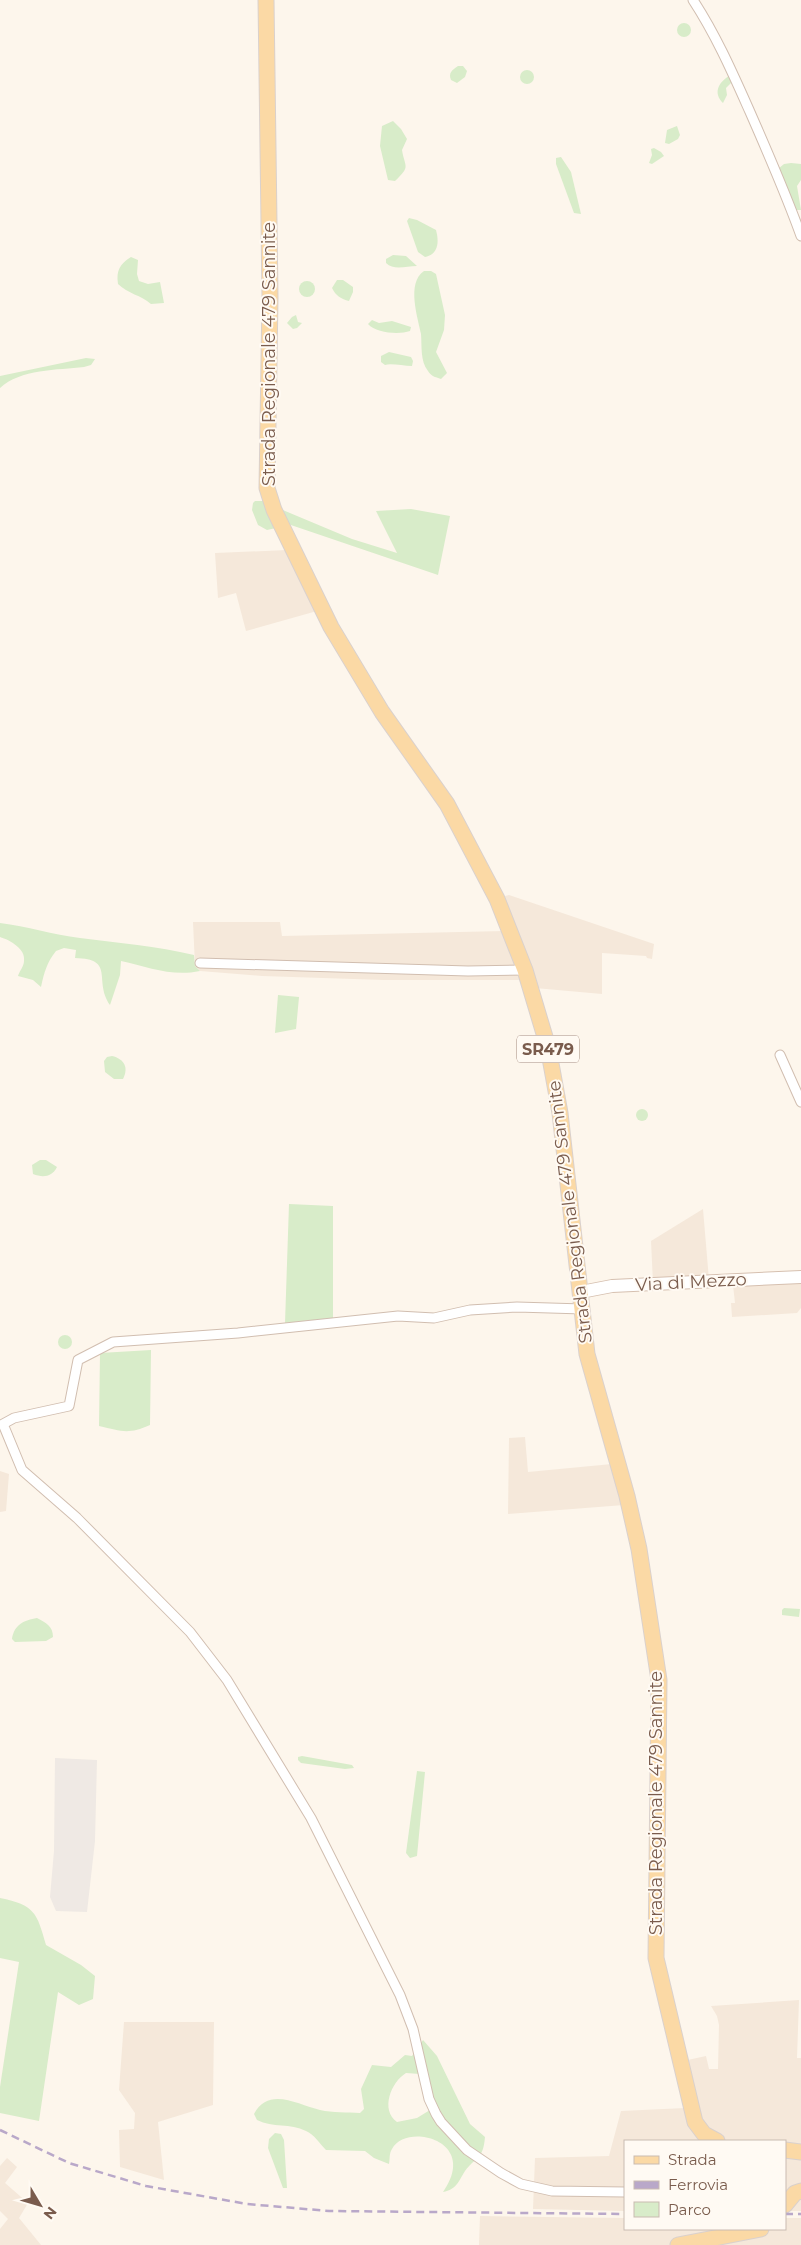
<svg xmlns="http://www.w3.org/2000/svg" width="801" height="2245" font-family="Montserrat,sans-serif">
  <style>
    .residential { fill: #f5e8da }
    .industrial { fill: #efe9e4 }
    .green { fill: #d8ecc9; fill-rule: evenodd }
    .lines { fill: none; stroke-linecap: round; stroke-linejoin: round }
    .minor-casing { stroke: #d1beb0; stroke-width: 11 }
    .secondary-casing { stroke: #d6c0b0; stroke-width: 14 }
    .primary-casing { stroke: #dad1cd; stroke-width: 17 }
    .minor { stroke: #fff; stroke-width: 9 }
    .secondary { stroke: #fff; stroke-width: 12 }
    .primary { stroke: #fbd9a5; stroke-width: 15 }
    .rail { stroke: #b9a8c9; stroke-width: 2.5; stroke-dasharray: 8 5; stroke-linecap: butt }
    .labels { text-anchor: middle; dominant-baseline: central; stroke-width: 4; stroke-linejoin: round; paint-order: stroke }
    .shield { fill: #fffaf3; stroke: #a28b7f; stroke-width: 1 }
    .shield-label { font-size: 16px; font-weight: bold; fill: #7a5c4d }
    .street-label { font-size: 18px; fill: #7a5c4d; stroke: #fffaf3 }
  </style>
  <rect width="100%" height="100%" fill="#fdf6ec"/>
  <g class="residential">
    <polygon points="287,550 317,611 246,631 236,593 218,598 215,553"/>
    <polygon points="509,895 654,944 652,959 647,958 646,956 602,953 602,994 535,988 501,897"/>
    <polygon points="193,922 280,922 282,936 504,931 522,980 384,980 262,976 200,971 195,966"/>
    <polygon points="703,1209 709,1280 653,1283 651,1241"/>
    <polygon points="801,1281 801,1308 797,1313 732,1317 731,1303 735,1303 733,1285"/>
    <polygon points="525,1437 528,1472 612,1464 624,1505 508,1514 509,1438"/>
    <polygon points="0,1471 9,1474 6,1511 0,1512"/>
    <polygon points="799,2000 797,2058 801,2058 801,2211 785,2211 785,2141 625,2141 625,2211 533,2209 535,2158 609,2156 621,2111 685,2108 683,2061 706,2056 709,2069 718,2069 719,2025 717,2016 711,2006"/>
    <polygon points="124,2022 214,2022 213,2105 158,2122 164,2180 120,2167 119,2130 134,2129 135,2113 119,2090"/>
    <polygon points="7,2158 17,2167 5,2183 28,2203 19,2218 41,2245 0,2245 0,2229 8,2219 0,2211 0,2166"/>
    <polygon points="480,2216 625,2218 625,2229 785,2229 785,2218 801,2218 801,2245 479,2245"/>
  </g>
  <polygon class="industrial" points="55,1758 97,1760 95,1841 87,1912 56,1911 50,1897 54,1851"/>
  <g class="green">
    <circle cx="684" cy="30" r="7"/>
    <path d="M 458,66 L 463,66 L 467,71 L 465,77 L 457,83 L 451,80 C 448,73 452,70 458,66 Z"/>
    <circle cx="527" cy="77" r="7"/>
    <path d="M 729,76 L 734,80 L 726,88 L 727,95 L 723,103 C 713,93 718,83 729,76 Z"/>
    <path d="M 393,121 L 401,129 L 407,139 L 402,150 C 405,168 411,166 395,181 L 388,180 L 380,146 L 382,126 Z"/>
    <polygon points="677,126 680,135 678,139 669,144 665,143 667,130"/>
    <polygon points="654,148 661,152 664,156 652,164 649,163 652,155 651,149"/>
    <polygon points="561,157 571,172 581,214 574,213 556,164 556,158"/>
    <polygon points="791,163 801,164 801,180 797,186 801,210 794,210 778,169 784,164"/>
    <path d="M 409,218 L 417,220 L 436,230 C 439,241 439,254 425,257 L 418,252 L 407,221 Z"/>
    <path d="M 393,255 L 406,256 L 417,266 C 406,266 394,271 386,263 L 386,259 Z"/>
    <path d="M 131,257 L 138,260 L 137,274 L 139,281 L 148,284 L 160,282 L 164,303 L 151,304 C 141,295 128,294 118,284 C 116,270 120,264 131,257 Z"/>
    <path d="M 424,271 L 431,271 L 436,274 L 445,315 L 444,330 L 436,352 L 447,373 L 441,379 C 435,377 431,376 428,371 C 420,361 422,346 421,334 C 418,318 406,283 424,271 Z"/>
    <path d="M 337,280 L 343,280 L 353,287 L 353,292 L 349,301 C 341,299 336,296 332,288 Z"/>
    <circle cx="307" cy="289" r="8"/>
    <polygon points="296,315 298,322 302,323 297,328 293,329 287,323 292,317"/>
    <path d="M 372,320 L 379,323 L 392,321 L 411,327 L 410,331 C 399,335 376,333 368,324 Z"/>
    <path d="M 389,352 L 411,357 L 413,361 L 412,366 C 403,366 391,363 385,365 L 381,362 L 381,356 Z"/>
    <path d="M 86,358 L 95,359 L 91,365 L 84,367 C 58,370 20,369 0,388 L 0,376 Z"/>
    <polygon points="255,501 265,501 276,528 267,530 258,525 252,510 253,503"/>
    <polygon points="278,508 352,539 397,553 376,511 411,509 450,516 438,575 285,523"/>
    <path d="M 0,923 C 27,926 53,935 80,938 C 118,943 157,946 194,955 L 195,966 L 200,971 C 172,977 148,967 121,961 L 120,975 L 110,1005 C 93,980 116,959 75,958 L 76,950 L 64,948 L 56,951 C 47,962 44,973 41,987 L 33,980 L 18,976 C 19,972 24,966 24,961 C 26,949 10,940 0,937 Z"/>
    <polygon points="278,995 299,997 296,1029 275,1033"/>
    <path d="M 112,1056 C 124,1059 129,1067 123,1079 L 114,1079 L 105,1072 L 104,1061 L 107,1057 Z"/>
    <circle cx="642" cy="1115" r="6"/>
    <path d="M 40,1160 L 46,1160 L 57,1167 C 52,1177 43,1178 33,1174 L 32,1165 Z"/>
    <polygon points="289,1204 333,1206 333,1318 285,1323"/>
    <circle cx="65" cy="1342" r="7"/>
    <path d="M 151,1350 L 150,1425 C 128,1435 121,1431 99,1426 L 100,1353 Z"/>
    <polygon points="784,1608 800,1609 799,1617 782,1615 782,1610"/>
    <path d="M 37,1618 C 46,1623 53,1626 53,1637 L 46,1641 L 15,1642 L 12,1639 C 14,1625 24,1620 37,1618 Z"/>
    <polygon points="302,1756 352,1765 354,1768 345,1769 301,1763 298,1760 298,1757"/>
    <polygon points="417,1771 425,1772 417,1856 410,1858 406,1853"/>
    <path d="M 0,1898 C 35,1905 37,1913 46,1945 L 81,1965 L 95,1976 L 93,1999 L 79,2005 L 58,1992 L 39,2121 L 0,2113 L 0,2087 L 19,1962 L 0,1958 Z"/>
    <path d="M 423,2040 L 437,2056 L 470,2124 L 485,2137 C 483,2160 477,2155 465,2171 C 458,2182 457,2189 443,2192 C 480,2140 406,2122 392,2149 C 389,2153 390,2160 389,2164 L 374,2158 L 365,2151 L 326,2150 C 320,2144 314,2134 306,2131 C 290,2123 273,2128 257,2120 L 254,2114 C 269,2086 298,2105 320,2110 C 333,2113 347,2112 360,2113 L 364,2109 L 361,2089 L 372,2065 L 391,2067 L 405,2055 L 412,2056 ZM 406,2073 L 420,2074 L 430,2110 L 417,2118 L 397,2122 C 380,2110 391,2082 406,2073 Z"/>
    <polygon points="275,2133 281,2134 284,2140 287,2188 283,2188 268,2148 269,2139"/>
  </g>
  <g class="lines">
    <g class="minor-casing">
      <g id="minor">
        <path d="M 693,0 C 716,35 733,74 750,112 C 768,153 786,194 801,236"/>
        <polyline points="200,963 468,971 525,970"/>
        <polyline points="780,1055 801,1102"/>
        <polyline points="583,1309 517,1307 470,1310 434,1318 398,1316 238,1333 113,1342 78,1360 69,1406 14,1418 3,1424 22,1470 77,1518 190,1632 227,1680 311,1818 400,1995 413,2029 429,2099 436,2114 441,2122 467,2150 501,2173 521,2184 552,2191 625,2192"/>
      </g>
    </g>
    <g class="secondary-casing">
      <polyline id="secondary" points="581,1292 612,1286 801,1277"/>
    </g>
    <g class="primary-casing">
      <g id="primary">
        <polyline points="266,0 270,297 267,488 274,510 331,627 382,712 447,804 497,899 525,970 548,1047 560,1113 587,1354 627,1496 639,1549 659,1680 656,1958 695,2122 704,2134 717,2141"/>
        <polyline points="785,2150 801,2152"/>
        <polyline points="785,2205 795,2193 801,2191"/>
        <polyline points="678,2245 761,2229"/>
      </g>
    </g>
    <use href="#minor" class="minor"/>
    <use href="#secondary" class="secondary"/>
    <use href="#primary" class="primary"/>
    <g class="rail">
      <polyline points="0,2130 69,2163 146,2186 247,2204 329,2211 625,2214"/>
      <polyline points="785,2214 801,2214"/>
    </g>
  </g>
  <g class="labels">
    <rect class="shield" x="517" y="1035.5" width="62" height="27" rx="4"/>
    <g class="shield-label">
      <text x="548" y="1049">SR479</text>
    </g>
    <g class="street-label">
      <text transform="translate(269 354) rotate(-90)">Strada Regionale 479 Sannite</text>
      <text transform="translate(570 1212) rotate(-97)">Strada Regionale 479 Sannite</text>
      <text transform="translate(691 1282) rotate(-3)">Via di Mezzo</text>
      <text transform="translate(656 1803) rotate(-90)">Strada Regionale 479 Sannite</text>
    </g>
  </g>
  <rect x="624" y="2140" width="162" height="90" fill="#fffaf3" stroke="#cabbb1"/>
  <rect x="634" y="2156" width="25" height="8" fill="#fbd9a5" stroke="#cabbb1"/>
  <text x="668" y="2165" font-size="15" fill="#7a5c4d">Strada</text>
  <rect x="634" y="2181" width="25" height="8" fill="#b9a8c9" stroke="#cabbb1"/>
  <text x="668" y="2190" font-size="15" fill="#7a5c4d">Ferrovia</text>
  <rect x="634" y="2202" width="25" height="15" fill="#d8ecc9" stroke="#cabbb1"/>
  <text x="668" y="2215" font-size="15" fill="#7a5c4d">Parco</text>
  <g transform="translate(40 2205) rotate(128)" stroke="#fffaf3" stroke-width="4" paint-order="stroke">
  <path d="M0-4L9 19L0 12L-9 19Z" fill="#7a5c4d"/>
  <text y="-8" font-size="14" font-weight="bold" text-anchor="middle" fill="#7a5c4d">N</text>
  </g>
</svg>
